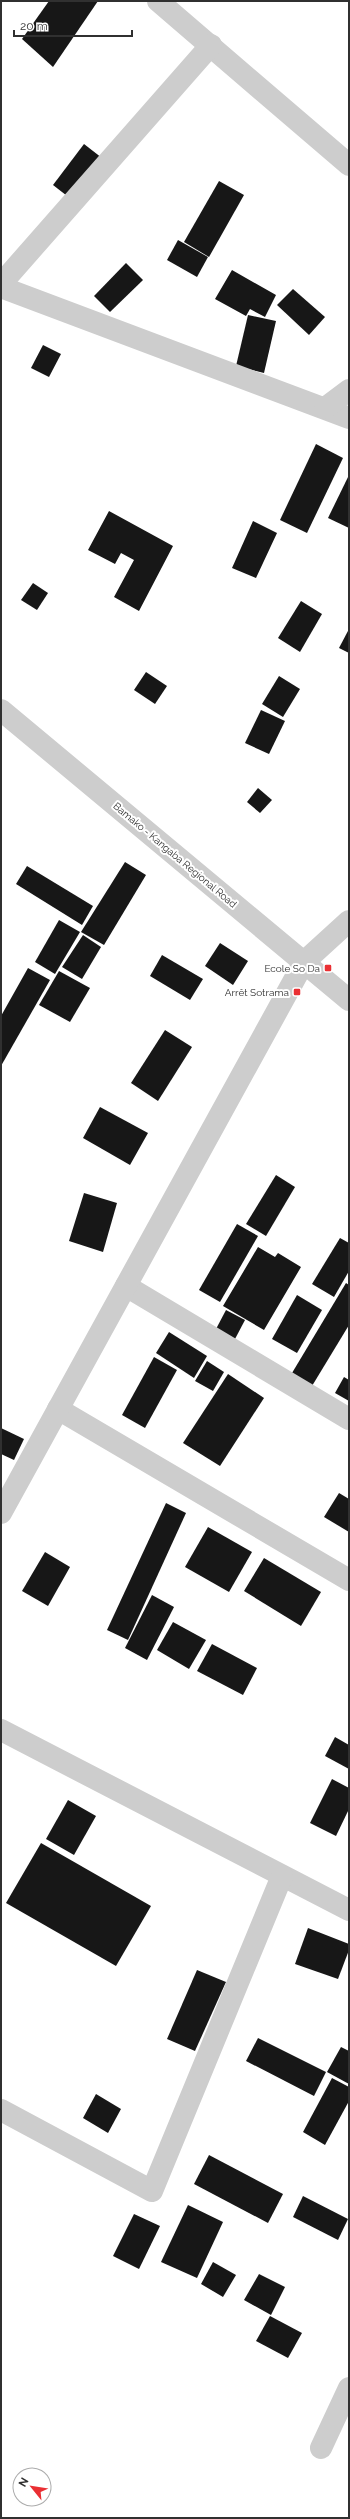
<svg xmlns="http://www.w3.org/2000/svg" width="350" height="2519" font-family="Raleway,sans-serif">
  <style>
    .building { fill: #171717 }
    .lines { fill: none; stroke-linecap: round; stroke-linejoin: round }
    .minor { stroke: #cdcdcd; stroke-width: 22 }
    .tertiary { stroke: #cdcdcd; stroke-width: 22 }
    .poi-dot { fill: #ea2f33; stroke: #fff; stroke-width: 1.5 }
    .labels { text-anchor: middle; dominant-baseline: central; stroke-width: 4; stroke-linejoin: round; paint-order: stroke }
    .street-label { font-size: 10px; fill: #303030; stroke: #fff }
    .poi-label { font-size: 10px; fill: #303030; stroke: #fff; text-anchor: end }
  </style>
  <rect width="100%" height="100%" fill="#fff"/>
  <g class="building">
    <polygon points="49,1 98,1 53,67 22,39"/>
    <polygon points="84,144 102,158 71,199 53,185"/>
    <polygon points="219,181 244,195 209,257 184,242"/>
    <polygon points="178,240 208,257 197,277 167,260"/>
    <polygon points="126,263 143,280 110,312 94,296"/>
    <polygon points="232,270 276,295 265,317 250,309 246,316 215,299"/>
    <polygon points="293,289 325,317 309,335 277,305"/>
    <polygon points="248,315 276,321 264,373 236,366"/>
    <polygon points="43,345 61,354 49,377 31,368"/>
    <polygon points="316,444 343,458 307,533 280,520"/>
    <polygon points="349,475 349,528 328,518"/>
    <polygon points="109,511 173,546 139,611 114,597 134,560 121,553 115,564 88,550"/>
    <polygon points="253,521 277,533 256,578 232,568"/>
    <polygon points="33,583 48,593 37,610 21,600"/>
    <polygon points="301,601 322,614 300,652 278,638"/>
    <polygon points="349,629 349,653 339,648"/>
    <polygon points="146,672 167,686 155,704 134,690"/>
    <polygon points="279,676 300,689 283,717 262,704"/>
    <polygon points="261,710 285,721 269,754 245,743"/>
    <polygon points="258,788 272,800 260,813 247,802"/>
    <polygon points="125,862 146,875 104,945 81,932"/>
    <polygon points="27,866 93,906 82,925 16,884"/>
    <polygon points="59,920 80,932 55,974 35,962"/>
    <polygon points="83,935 101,947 82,979 62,967"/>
    <polygon points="220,943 248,961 233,985 205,966"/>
    <polygon points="162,955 203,979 190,1000 150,976"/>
    <polygon points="28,968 50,980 1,1066 1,1016"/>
    <polygon points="59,971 90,988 70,1022 39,1005"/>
    <polygon points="165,1030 192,1047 158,1101 131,1083"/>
    <polygon points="100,1107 148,1133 130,1165 83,1138"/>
    <polygon points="276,1175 295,1187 266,1236 246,1224"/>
    <polygon points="84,1193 117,1203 103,1252 69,1241"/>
    <polygon points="237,1224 258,1236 220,1302 199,1290"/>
    <polygon points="340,1238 349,1243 349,1271 334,1297 312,1284"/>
    <polygon points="258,1247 275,1257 278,1253 301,1267 264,1330 223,1306"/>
    <polygon points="346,1283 349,1285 349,1325 312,1386 292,1373"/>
    <polygon points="297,1295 322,1310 297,1353 272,1339"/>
    <polygon points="226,1310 245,1320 235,1339 216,1329"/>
    <polygon points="169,1332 207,1356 194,1378 156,1353"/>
    <polygon points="154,1357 177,1370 145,1428 122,1415"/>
    <polygon points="207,1361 224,1372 213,1391 195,1381"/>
    <polygon points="228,1374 264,1398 220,1466 183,1443"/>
    <polygon points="344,1377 349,1380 349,1401 335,1393"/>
    <polygon points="1,1428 24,1439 14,1460 1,1454"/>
    <polygon points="339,1493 349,1499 349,1532 324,1517"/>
    <polygon points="166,1503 186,1513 128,1640 107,1630"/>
    <polygon points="208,1527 252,1552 229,1592 185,1567"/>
    <polygon points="45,1552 70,1567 48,1606 22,1591"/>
    <polygon points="264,1558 321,1592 301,1626 244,1591"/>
    <polygon points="152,1595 174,1607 147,1660 125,1648"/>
    <polygon points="173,1622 206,1640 189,1669 157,1650"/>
    <polygon points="212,1644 257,1668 243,1695 197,1671"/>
    <polygon points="335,1737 349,1745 349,1769 325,1756"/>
    <polygon points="332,1779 349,1788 349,1809 336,1836 310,1823"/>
    <polygon points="68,1800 96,1816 74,1855 46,1839"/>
    <polygon points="41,1843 151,1906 116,1966 6,1903"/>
    <polygon points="308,1928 349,1944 349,1950 338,1979 295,1964"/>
    <polygon points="197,1970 226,1982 195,2051 167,2039"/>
    <polygon points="258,2038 326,2072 314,2096 246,2061"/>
    <polygon points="341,2047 349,2051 349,2084 327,2072"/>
    <polygon points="332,2078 349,2087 349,2101 325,2145 303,2132"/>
    <polygon points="96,2094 121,2109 108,2133 83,2118"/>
    <polygon points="209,2155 283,2194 268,2223 194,2184"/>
    <polygon points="303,2196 348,2219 338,2240 293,2217"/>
    <polygon points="188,2205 223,2222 197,2278 161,2262"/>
    <polygon points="134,2214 160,2226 139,2269 113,2256"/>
    <polygon points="213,2262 236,2275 223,2297 201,2284"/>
    <polygon points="259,2274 285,2287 271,2315 244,2300"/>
    <polygon points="270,2316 302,2333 288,2358 256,2341"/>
  </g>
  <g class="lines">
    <g class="minor">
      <polyline points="158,1 349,165"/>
      <polyline points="1,284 211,45"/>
      <polyline points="1,287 349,418"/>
      <polyline points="325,408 349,390"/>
      <polyline points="126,1286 349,1419"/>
      <polyline points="58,1409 349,1580"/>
      <polyline points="1,1513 304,962 349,921"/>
      <polyline points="1,1730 349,1910"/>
      <polyline points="1,2110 152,2191 282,1876"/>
      <polyline points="321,2448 349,2388"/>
    </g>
    <polyline class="tertiary" points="1,710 349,1000"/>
  </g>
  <g class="poi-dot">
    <rect x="324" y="964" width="8" height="8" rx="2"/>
    <rect x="293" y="988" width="8" height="8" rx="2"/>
  </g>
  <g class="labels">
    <g class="street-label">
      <text transform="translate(175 855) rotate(40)">Bamako - Kangaba Regional Road</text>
    </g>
    <g class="poi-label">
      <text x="320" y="968">Ecole So Da</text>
      <text x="289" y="992">Arrêt Sotrama</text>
    </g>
  </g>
  <rect width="350" height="2519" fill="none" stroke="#303030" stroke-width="4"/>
  <g transform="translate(32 2487) rotate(300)"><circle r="19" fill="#ffffff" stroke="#acacac"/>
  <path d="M0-3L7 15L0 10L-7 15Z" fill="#ea2f33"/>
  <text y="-6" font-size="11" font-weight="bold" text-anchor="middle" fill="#303030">N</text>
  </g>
  <path d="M14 30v6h118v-6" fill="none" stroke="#303030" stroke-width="2"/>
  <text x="20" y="30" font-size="12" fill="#303030" stroke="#ffffff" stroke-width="3" paint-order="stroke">20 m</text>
</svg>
